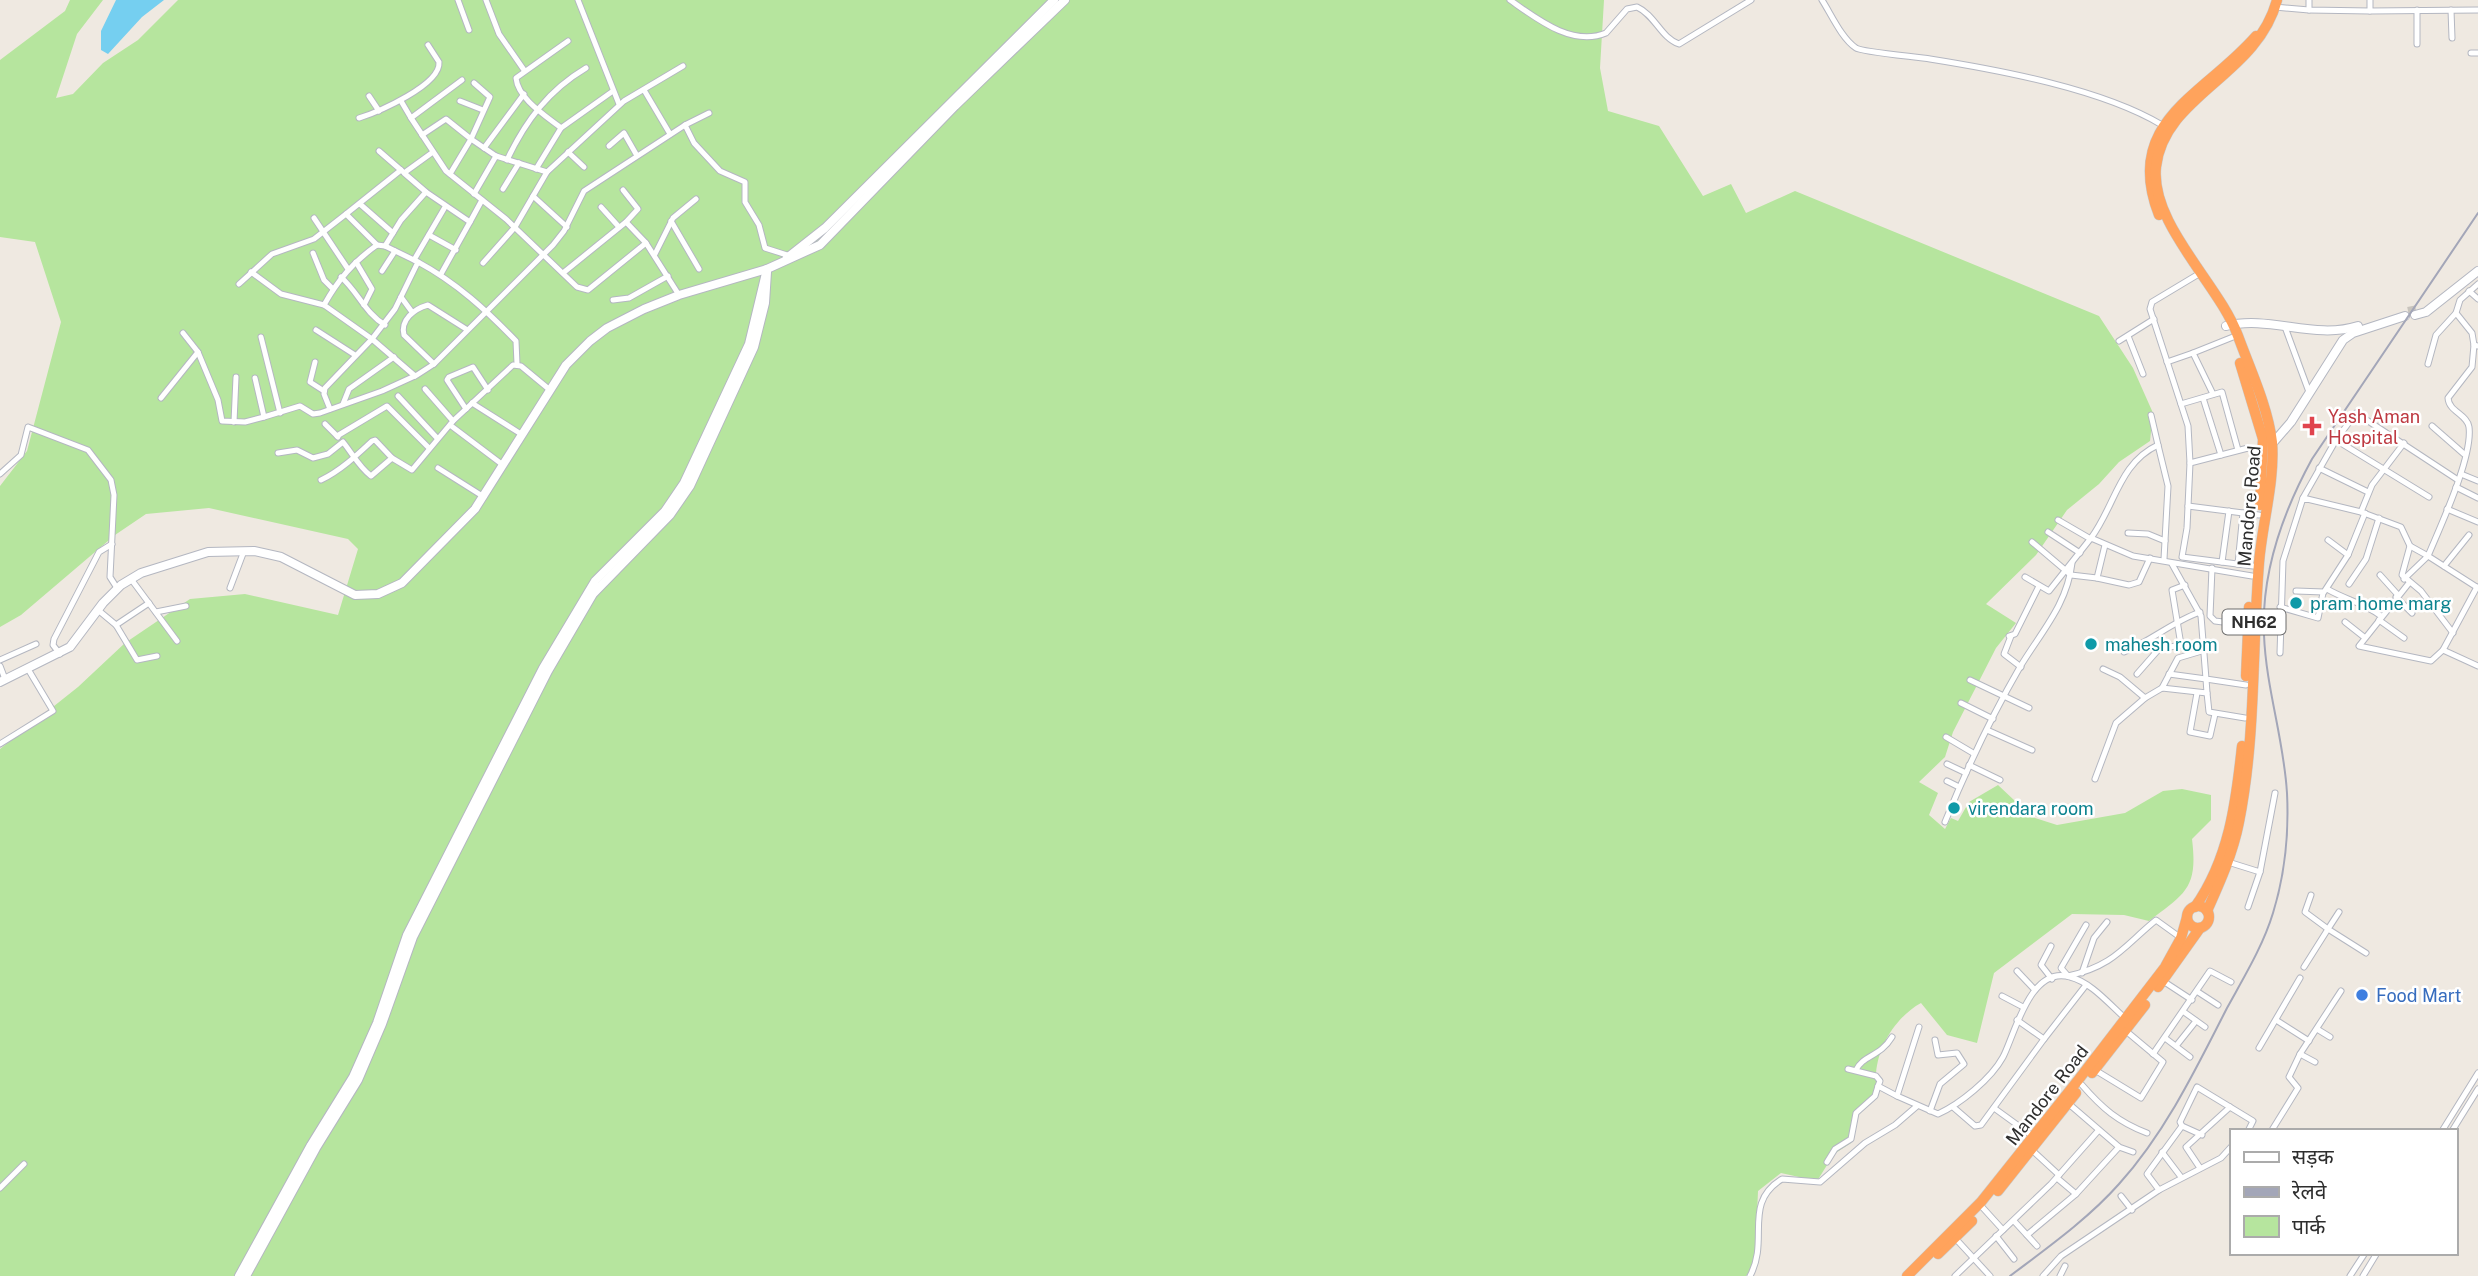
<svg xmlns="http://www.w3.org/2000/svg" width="2478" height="1276" font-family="'Public Sans','Noto Sans Devanagari',sans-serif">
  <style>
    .green { fill: #b6e59e }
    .water { fill: #75cff0 }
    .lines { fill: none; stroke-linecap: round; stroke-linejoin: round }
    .secondary-tunnel { stroke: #c8c4bd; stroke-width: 8; stroke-dasharray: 8 4; stroke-linecap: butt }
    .street-casing { stroke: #b4b7c1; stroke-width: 7 }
    .secondary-casing { stroke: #b4b7c1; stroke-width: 10 }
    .highway-casing { stroke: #c9c9c9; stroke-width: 11 }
    .street { stroke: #fff; stroke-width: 5 }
    .secondary { stroke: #fff; stroke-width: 8 }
    .highway { stroke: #ffa35c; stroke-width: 10 }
    .rail { stroke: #a3a6b8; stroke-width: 2 }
    .health-dot { fill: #e0444e; stroke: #fff; stroke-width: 2.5 }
    .culture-dot { fill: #0f9aa8; stroke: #fff; stroke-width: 2.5 }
    .shop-dot { fill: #3f7fe0; stroke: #fff; stroke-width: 2.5 }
    .labels { text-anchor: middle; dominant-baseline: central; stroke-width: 5; stroke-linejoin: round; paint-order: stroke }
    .shield { fill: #fff; stroke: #6d6d6d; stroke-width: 2 }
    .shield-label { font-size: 16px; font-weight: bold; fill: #2e2e2e }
    .health-label { font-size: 18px; fill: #be3a42; stroke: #fff; text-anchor: start }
    .street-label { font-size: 18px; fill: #2e2e2e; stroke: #fff }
    .culture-label { font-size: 18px; fill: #0d838f; stroke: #fff; text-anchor: start }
    .shop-label { font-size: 18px; fill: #366cbe; stroke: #fff; text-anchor: start }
  </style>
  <rect width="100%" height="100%" fill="#efe9e1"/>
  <path class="green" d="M 70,0 L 103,0 L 77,34 L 56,98 L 73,94 L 103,63 L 138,40 L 178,0 L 1604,0 L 1600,68 L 1608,111 L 1659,126 L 1703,196 L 1731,184 L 1746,213 L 1795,191 L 2099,316 L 2133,368 L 2153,413 L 2150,441 L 2119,462 L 2099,484 L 2067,510 L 2036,555 L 1986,604 L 2016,623 L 1996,648 L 1953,732 L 1945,757 L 1919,782 L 1938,793 L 1929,815 L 1945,829 L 1951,818 L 1958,821 L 1969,802 L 1998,785 L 2032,817 L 2057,825 L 2125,813 L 2163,791 L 2182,789 L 2211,795 L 2211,820 L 2192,839 C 2198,888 2186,893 2149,921 L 2124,915 L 2072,914 L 1994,973 L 1977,1043 L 1947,1035 L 1921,1003 C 1892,1019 1871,1057 1877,1089 L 1855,1120 L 1851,1143 L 1834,1154 L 1817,1181 L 1781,1173 L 1758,1191 L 1755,1263 L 1746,1276 L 0,1276 L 0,749 L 78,687 L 125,643 L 190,599 L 245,594 L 338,615 L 358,549 L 348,539 L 209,508 L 146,514 L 115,535 L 21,615 L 0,627 L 0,486 L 27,451 L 61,322 L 35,242 L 0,237 L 0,60 L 65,11 Z"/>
  <polygon class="water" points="116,0 164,0 142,17 108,54 101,50 101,31"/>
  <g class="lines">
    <polyline class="secondary-tunnel" points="2408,311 2418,309"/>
    <g class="street-casing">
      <g id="street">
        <polyline points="458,0 469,30"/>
        <polyline points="486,0 499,34 524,70"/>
        <polyline points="578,0 619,104"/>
        <path d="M 1510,0 C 1537,19 1572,47 1606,33 L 1627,9 L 1637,7 C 1655,15 1661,38 1679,44 L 1751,0"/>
        <path d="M 1822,0 C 1831,14 1842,39 1856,48 C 1861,52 1919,57 1930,59 C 1999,70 2102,89 2162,125"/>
        <polyline points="2309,0 2309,10 2370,11"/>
        <polyline points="2370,0 2370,11 2478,10"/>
        <polyline points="2275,7 2309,10"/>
        <polyline points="2417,10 2417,44"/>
        <polyline points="2451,10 2452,38"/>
        <polyline points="2471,53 2478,53"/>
        <polyline points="644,90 670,134"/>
        <polyline points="369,96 379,111"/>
        <polyline points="401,101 411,118 462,80"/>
        <polyline points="460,101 483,110"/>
        <path d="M 359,118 C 378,112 441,85 439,62 L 428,45"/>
        <polyline points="411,118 446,171 506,219 577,287 588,290 646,243 679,295"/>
        <polyline points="685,125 709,113"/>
        <path d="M 561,128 C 546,116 518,99 516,78 L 568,41"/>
        <polyline points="422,135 446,119 471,139 490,97 474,83"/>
        <polyline points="609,146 624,133 636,154"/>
        <polyline points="484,148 524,94"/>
        <polyline points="379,151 402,171"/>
        <polyline points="568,152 584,167"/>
        <path d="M 507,160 C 526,120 549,90 586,68"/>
        <polyline points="536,169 561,128 613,91"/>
        <polyline points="450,174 471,139 496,156"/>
        <polyline points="503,189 519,163"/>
        <polyline points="623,190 638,209 626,222"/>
        <polyline points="426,192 404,173 433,152"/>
        <polyline points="474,194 496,156 547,172"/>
        <polyline points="533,196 567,227"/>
        <polyline points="360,204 393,233"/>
        <polyline points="601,207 619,227"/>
        <polyline points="314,218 348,269"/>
        <polyline points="671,221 699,269"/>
        <polyline points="470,222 482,200"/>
        <polyline points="429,235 456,250"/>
        <polyline points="377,245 346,214 401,170"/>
        <path d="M 385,246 L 377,245 C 353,262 338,280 324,305 L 372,339 L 395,309 L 418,262 C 457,283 486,310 516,341 L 517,364"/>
        <polyline points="313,253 324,280 333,289"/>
        <polyline points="655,254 673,218 696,199"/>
        <polyline points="414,260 445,207"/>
        <polyline points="356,262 372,289 364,305"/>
        <polyline points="418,262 385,246 401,220 426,192 470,222 441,274"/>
        <polyline points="483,263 515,227 547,172 624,101 683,66"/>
        <polyline points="382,271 395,251"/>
        <polyline points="251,272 281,294 324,305"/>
        <polyline points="563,273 626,222 646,243"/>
        <polyline points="2197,275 2152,302 2150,309 2188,426 2190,463 2248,448"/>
        <path d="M 341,277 C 358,292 365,313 385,325"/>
        <polyline points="239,284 272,254 314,239 346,214"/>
        <polyline points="2469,291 2478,299"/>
        <polyline points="401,297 412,312"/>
        <polyline points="613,300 629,298 668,276"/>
        <polyline points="2285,327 2309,392"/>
        <polyline points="316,330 355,355"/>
        <polyline points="183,333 198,352 218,400 222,421 245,422 264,417"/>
        <polyline points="2128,336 2143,374"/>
        <polyline points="261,337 280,413"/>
        <polyline points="2119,341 2154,319"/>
        <polyline points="2474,345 2472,333 2456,313 2460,300 2478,284"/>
        <path d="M 2478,346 L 2474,345 L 2472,367 L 2448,398 C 2449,412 2467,414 2469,427 C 2473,457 2440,527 2428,556 L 2478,588"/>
        <polyline points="315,362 310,382 324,391"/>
        <polyline points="2167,362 2193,353"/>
        <path d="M 434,364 L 404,335 C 400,320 414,309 428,305 L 466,329"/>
        <polyline points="2428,364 2436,335 2456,313"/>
        <polyline points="255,378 264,417 300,406 313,414 320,413 382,391 417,375 434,364 553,245 564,231 584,191 685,125 694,143 720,171 745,182 745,202 759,225 765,248 790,256"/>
        <polyline points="425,389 453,421"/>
        <polyline points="2213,394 2193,353 2238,335"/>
        <polyline points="398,396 437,438"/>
        <polyline points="161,398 198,352"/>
        <polyline points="2203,398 2221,455"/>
        <polyline points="472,403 521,434"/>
        <polyline points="343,404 349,389 394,357"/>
        <polyline points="2181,404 2222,392 2238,450"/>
        <polyline points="330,409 324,394 325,388 372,339 415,376"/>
        <polyline points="466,409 447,380 449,377 473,367 488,390"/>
        <polyline points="234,422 236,377"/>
        <polyline points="325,424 338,437"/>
        <polyline points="450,425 503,465"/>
        <polyline points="2432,426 2464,454"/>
        <polyline points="337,436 387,406 429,448"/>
        <polyline points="2336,440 2429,497"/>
        <path d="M 278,453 L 297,450 L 313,458 L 328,454 L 343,442 C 352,453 359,467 371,476 L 392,458 L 375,440 L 372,441 C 356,456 340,471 321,480"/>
        <polyline points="392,458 412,470 453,421 513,365 521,366 550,390"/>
        <polyline points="2190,463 2187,528 2182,557 2253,566"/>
        <polyline points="438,468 484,497"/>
        <polyline points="2319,468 2368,492"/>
        <polyline points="0,474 21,455 28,427 88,450 111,480 114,495 110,577 117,588"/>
        <polyline points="2461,474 2478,481"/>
        <polyline points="2456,487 2478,498"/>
        <polyline points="2303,498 2336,440 2356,413 2458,480"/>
        <polyline points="2188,506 2259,515"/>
        <polyline points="2447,509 2478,522"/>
        <polyline points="2361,512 2372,485 2404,443"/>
        <polyline points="2058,520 2089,538"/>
        <polyline points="2048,532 2080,553"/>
        <polyline points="2128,533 2148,534 2165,541 2168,486 2158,445"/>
        <path d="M 2091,538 C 2115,506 2119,463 2158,445 L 2151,415"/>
        <polyline points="2328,540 2348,555"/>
        <polyline points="2032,542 2071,575 2097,578"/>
        <polyline points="2105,545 2097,578 2129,585 2139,582 2150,558"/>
        <polyline points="2410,546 2402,575 2421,591 2453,633"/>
        <polyline points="2164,559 2165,541"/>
        <polyline points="2222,562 2229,511"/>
        <polyline points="2172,564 2201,616 2206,679 2246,685"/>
        <polyline points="2238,564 2243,513"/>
        <polyline points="2444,566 2469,535"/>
        <polyline points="2212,568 2210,616 2215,621 2247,625"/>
        <polyline points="2380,575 2398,595"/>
        <polyline points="2025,577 2049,591 2091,538 2133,556 2252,576"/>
        <polyline points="131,579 177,641"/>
        <polyline points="2409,583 2359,646 2431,661 2443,650"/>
        <polyline points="2349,584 2366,559 2379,518"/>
        <polyline points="2477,587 2443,650 2478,666"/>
        <polyline points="230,588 244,551"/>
        <path d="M 2327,589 C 2346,600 2364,603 2381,616"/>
        <polyline points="2296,591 2324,592 2348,555 2365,513"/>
        <polyline points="2396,597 2412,613"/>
        <polyline points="2280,607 2318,618 2323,593"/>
        <polyline points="98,610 116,625 137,660 157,656"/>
        <polyline points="156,612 186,606"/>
        <polyline points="2379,620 2404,638"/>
        <polyline points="2345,622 2364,637"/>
        <polyline points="116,625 149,603"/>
        <polyline points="2009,636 2015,634 2039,586"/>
        <polyline points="2011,636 2004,654 2021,667"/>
        <path d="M 2124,652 C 2151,641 2172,622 2200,612"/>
        <polyline points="2280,653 2283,561 2303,498 2361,512 2401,527 2410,546 2428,556 2404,579"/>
        <polyline points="60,654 53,645 54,639 99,552 112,544"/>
        <polyline points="0,660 36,644"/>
        <polyline points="0,666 5,679"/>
        <polyline points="2103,669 2120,677 2145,698 2162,688 2207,693 2206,679 2169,674"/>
        <polyline points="2137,674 2159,649 2181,645 2172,590 2185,585"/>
        <polyline points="1970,680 2029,708"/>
        <polyline points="2162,688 2178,658 2205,650"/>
        <polyline points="2197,693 2190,732 2210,736 2215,714"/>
        <polyline points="2207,693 2209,712 2245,718"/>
        <polyline points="1961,703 1993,719"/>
        <polyline points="1987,730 2032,750"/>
        <polyline points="1946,737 1973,753"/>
        <polyline points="0,744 53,711 28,669"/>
        <polyline points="1947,764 1966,773"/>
        <polyline points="1969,765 2000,780"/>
        <polyline points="2095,779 2116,723 2145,698"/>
        <polyline points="1947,781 1959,787"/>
        <path d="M 1945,822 C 1967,768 1991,717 2020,667 C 2041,632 2067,605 2072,563"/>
        <polyline points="2228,862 2260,872 2275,793"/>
        <polyline points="2248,907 2260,872"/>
        <polyline points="2339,912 2328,929 2366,953"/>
        <path d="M 2086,925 L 2061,968 L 2068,976 C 2114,966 2124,946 2156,920 L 2181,938"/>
        <polyline points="2051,946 2041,965 2052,979"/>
        <polyline points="2304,967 2328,929 2305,912 2311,895"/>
        <polyline points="2017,971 2035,990"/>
        <polyline points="2082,973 2094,938 2107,922"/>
        <polyline points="2163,981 2192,1000"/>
        <polyline points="2198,992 2218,1005"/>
        <polyline points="2002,996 2023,1007"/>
        <polyline points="2184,1012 2205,1027"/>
        <polyline points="2017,1020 2044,1039 2086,985"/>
        <polyline points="2276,1020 2309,1041"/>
        <path d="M 1919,1027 L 1897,1096 L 1938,1114 C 1960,1104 1991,1079 2003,1057 C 2015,1034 2030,965 2070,977 C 2091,982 2110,1005 2126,1019"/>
        <polyline points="2317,1029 2330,1037"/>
        <polyline points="2165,1038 2190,1057"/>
        <polyline points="2176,1046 2196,1021"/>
        <polyline points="2259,1048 2300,978"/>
        <polyline points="2153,1054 2210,971 2231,982"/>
        <polyline points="2300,1054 2315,1062"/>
        <polyline points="1848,1069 1876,1076 1880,1081 1878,1086"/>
        <path d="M 1856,1070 C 1863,1055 1880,1057 1892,1037"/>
        <polyline points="2095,1070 2141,1098 2163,1062 2126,1031"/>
        <path d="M 2082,1085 C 2102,1108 2118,1122 2147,1133"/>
        <polyline points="2069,1104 2119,1147 2133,1152"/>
        <polyline points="1953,1107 1975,1126 1981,1125 2044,1039"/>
        <polyline points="1994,1108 2034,1137"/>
        <polyline points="1930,1111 1940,1084 1964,1064 1957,1053 1938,1055 1935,1040"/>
        <polyline points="2182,1126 2202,1135"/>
        <polyline points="2272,1130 2298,1088 2289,1077 2300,1054 2341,991"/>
        <polyline points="2442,1131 2478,1073"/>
        <polyline points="2452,1131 2478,1089"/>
        <polyline points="2231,1147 2221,1158 2159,1190 2147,1174 2182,1126 2180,1122 2197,1087 2253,1121 2248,1131"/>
        <polyline points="2032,1150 2059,1175"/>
        <polyline points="2162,1152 2181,1177"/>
        <polyline points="1827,1162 1835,1149 1851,1139 1856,1113 1875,1096 1878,1086 1897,1096"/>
        <polyline points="2200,1168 2186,1147 2230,1107"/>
        <polyline points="2057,1178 2076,1194 2119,1147"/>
        <polyline points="0,1188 24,1164"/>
        <polyline points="2121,1196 2132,1210"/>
        <polyline points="1983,1208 2003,1230"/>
        <polyline points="2014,1221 2037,1246"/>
        <polyline points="2027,1235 2076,1194"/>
        <polyline points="1996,1236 2014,1259"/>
        <polyline points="1955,1238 1990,1276"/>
        <path d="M 1750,1276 C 1770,1239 1742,1204 1782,1179 L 1820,1182 L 1865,1143 L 1895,1125 L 1917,1106"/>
        <polyline points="1955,1276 2051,1184 2098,1131"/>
        <polyline points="2043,1276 2061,1256 2159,1190"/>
        <polyline points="2060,1276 2065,1266"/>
        <polyline points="2350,1276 2365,1253"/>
        <polyline points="2363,1276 2377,1253"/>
      </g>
    </g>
    <g class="secondary-casing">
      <g id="secondary">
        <polyline points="787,258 825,228 1054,0"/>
        <polyline points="2415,315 2426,312 2478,271"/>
        <path d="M 2226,326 C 2270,315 2314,340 2358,326"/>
        <polyline points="2272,444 2291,422 2343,340 2353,333 2405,316"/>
        <polyline points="0,682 70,647 103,603 121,585 141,573 208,552 254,551 281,557 355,595 378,594 402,583 475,509 566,365 590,341 607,328 644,309 679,295 767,269 820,245 955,106 1065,0"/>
        <polyline points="239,1276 311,1145 353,1077 377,1023 407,935 543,668 595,581 665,511 684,483 749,344 767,269"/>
        <polyline points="246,1276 316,1148 358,1080 382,1024 413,937 548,671 593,594 670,515 690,486 754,347 765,303 767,272"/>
      </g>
    </g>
    <g class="highway-casing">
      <g id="highway">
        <path d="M 2159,215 C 2122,121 2205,95 2256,36"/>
        <polyline points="2240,363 2263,439 2260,505"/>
        <polyline points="2246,676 2249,607"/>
        <circle cx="2198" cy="917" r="11"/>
        <path d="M 2195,907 C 2229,859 2236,803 2242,746"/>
        <path d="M 2207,911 C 2220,882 2233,853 2239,822 C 2256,737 2252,649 2259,563 C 2262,524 2275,482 2272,442 C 2268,407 2250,369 2238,336 C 2219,284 2150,224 2156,167 C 2164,95 2257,76 2277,0"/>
        <polyline points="2158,987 2200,928"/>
        <polyline points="2092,1073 2145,1005"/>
        <polyline points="1998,1191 2076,1093"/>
        <polyline points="1938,1254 1972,1221"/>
        <polyline points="1907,1276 1981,1202 2079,1079 2165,967 2181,938 2187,917"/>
      </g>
    </g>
    <use href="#street" class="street"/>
    <use href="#secondary" class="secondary"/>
    <use href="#highway" class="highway"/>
    <path class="rail" d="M 2010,1276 C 2047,1248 2088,1219 2119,1184 C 2165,1133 2196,1069 2227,1008 C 2244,977 2263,946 2273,913 C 2285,874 2289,833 2287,793 C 2284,740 2266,688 2264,635 C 2261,573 2283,512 2312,459 L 2478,213"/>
  </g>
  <path class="health-dot" d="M2308.5 415.5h7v7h7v7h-7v7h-7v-7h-7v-7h7z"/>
  <g class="culture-dot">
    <circle cx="2296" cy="603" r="7"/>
    <circle cx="2091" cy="644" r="7"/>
    <circle cx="1954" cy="808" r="7"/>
  </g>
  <circle class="shop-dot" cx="2362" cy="995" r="7"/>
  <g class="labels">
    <rect class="shield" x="2222.5" y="609.5" width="63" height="25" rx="5"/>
    <g class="shield-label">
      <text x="2254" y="622">NH62</text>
    </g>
    <g class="health-label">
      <text x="2328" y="416">Yash Aman<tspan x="2328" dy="21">Hospital</tspan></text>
    </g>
    <g class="street-label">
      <text transform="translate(2249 506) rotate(-85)">Mandore Road</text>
      <text transform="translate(2047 1095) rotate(-52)">Mandore Road</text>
    </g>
    <g class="culture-label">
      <text x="2310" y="603">pram home marg</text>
      <text x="2105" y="644">mahesh room</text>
      <text x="1968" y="808">virendara room</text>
    </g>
    <g class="shop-label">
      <text x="2376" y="995">Food Mart</text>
    </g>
  </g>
  <rect x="2230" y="1129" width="228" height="126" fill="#ffffff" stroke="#ababab" stroke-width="2"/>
  <rect x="2244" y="1152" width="35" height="10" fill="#ffffff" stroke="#ababab" stroke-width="2"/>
  <text x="2292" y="1164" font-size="21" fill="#2e2e2e">सड़क</text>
  <rect x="2244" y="1187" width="35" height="10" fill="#a3a6b8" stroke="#ababab" stroke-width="2"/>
  <text x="2292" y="1199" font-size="21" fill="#2e2e2e">रेलवे</text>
  <rect x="2244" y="1216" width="35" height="21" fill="#b6e59e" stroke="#ababab" stroke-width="2"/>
  <text x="2292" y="1234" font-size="21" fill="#2e2e2e">पार्क</text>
</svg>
